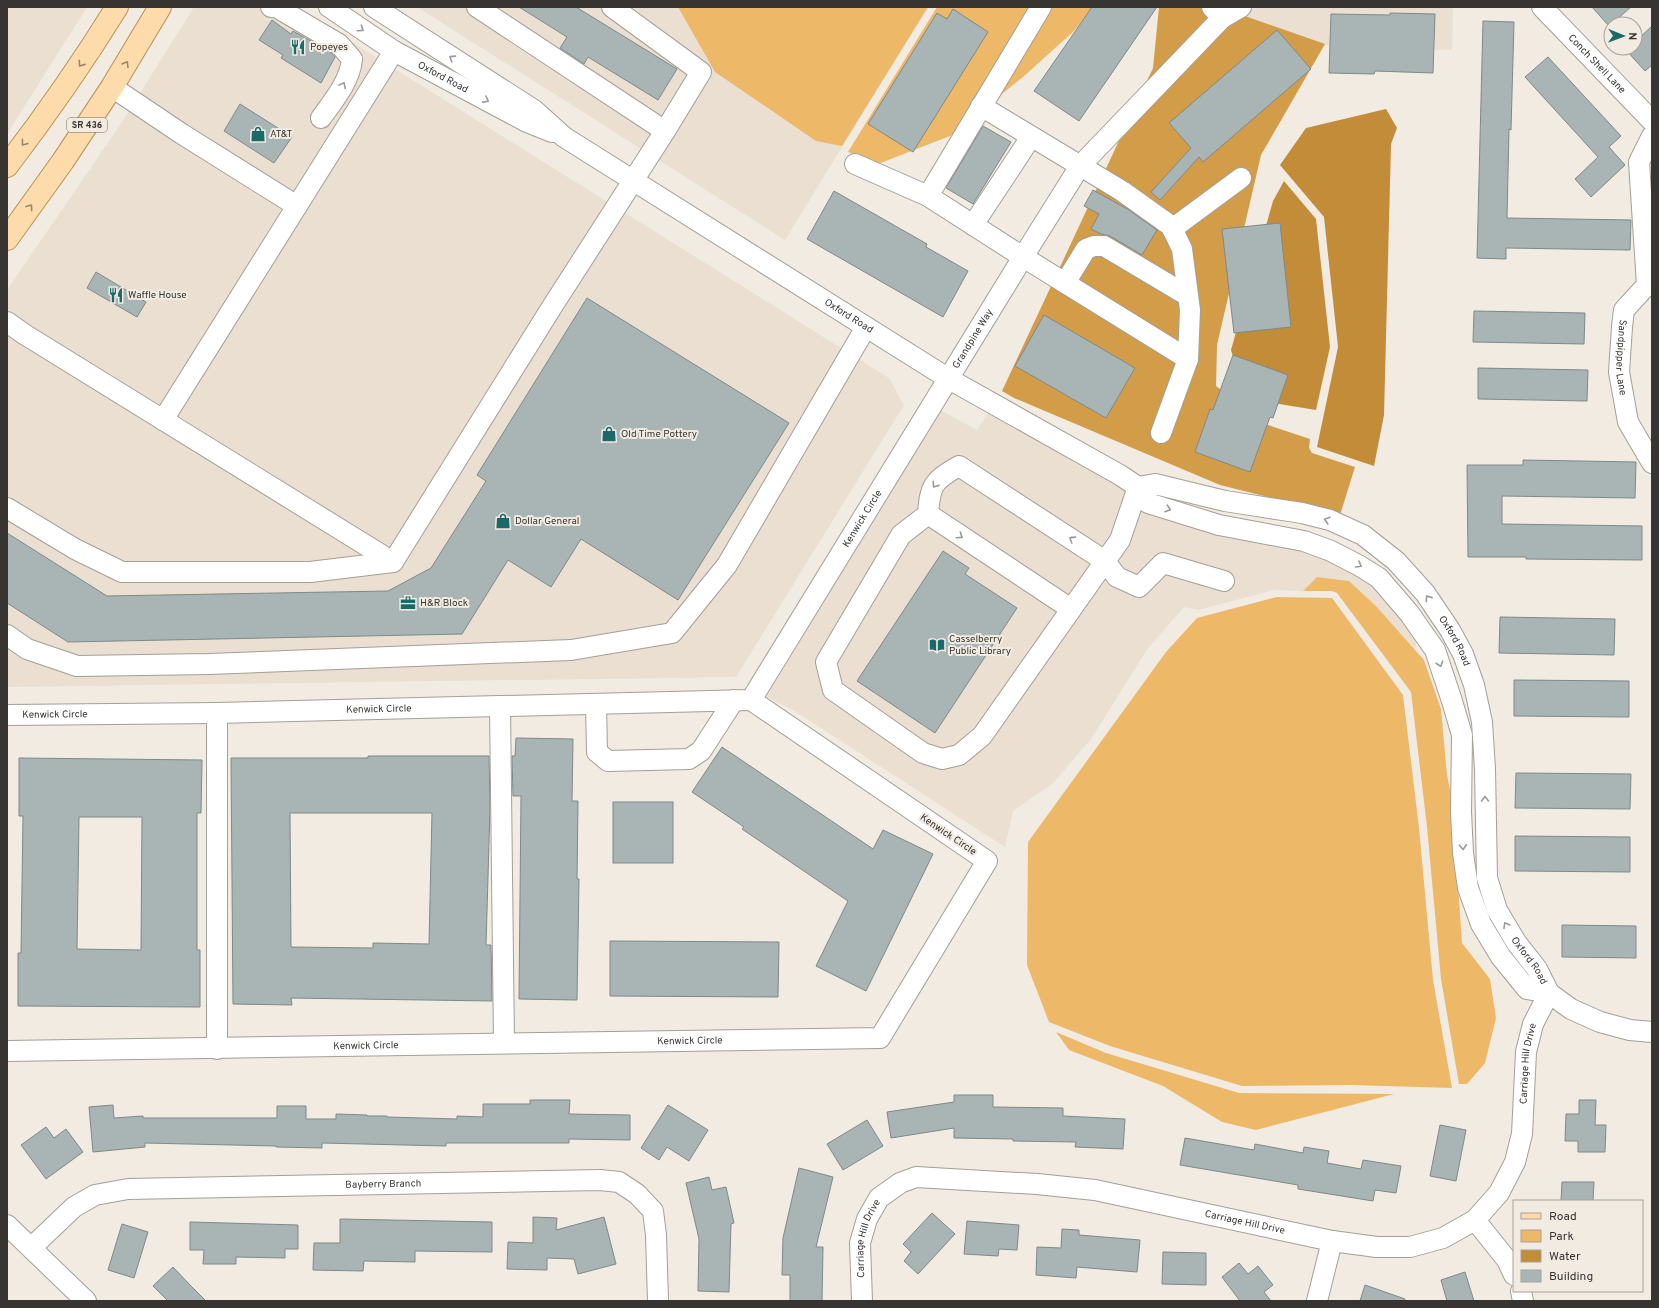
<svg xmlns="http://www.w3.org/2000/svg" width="1659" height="1308" font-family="Overpass,sans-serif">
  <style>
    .built { fill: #eadfd1 }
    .green { fill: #eeb869 }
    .forest { fill: #d39c49 }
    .water { fill: #c28c38 }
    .building { fill: #a9b5b4; stroke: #7e8989; fill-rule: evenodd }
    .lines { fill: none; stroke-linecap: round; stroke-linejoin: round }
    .minor-casing { stroke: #a49f97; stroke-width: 22 }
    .major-casing { stroke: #b8915b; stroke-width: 24 }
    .minor { stroke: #fff; stroke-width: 20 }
    .major { stroke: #fedbaa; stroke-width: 22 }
    .oneway { stroke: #9b9a98 }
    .oneway2 { stroke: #9a886e }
    .labels { text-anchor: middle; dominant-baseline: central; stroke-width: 4; stroke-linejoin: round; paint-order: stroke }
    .shield { fill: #f1ebe2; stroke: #6f6b66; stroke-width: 1 }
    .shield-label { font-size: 9px; font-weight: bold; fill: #373431 }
    .poi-label { font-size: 10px; fill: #373431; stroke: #f1ebe2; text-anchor: start }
    .street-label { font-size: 10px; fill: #373431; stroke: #f1ebe2 }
  </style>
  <rect width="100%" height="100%" fill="#f1ebe2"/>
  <g class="built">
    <polygon points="7,7 87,7 7,134"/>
    <polygon points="194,7 296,7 889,378 904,405 736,677 7,687 7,290 122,122"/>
    <polygon points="417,7 928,7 785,240"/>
    <polygon points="1219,7 1453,7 1452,50 1332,47"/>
    <polygon points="940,410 977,430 989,412 1115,482 1327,558 1372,584 1401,617 1417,640 1415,649 1374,604 1348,581 1317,577 1303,591 1274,590 1198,610 1184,607 1148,648 1091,739 1052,784 1013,811 1005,847 793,710 764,696"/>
  </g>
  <g class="green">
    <polygon points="678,7 928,7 842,146 816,141 715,72"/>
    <polygon points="937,7 1093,7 1074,31 1023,77 950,136 878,164 848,152"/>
    <polygon points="1317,577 1349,581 1376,606 1424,660 1441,709 1447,775 1452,800 1462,943 1490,979 1496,1018 1485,1063 1467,1084 1459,1084 1441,979 1427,827 1411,692 1337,593 1332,591 1303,591"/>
    <polygon points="1277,597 1332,598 1403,695 1419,828 1433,980 1452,1088 1351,1085 1242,1086 1110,1046 1049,1022 1027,965 1028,842 1166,652 1197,618"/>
    <polygon points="1056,1032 1106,1053 1239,1093 1394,1094 1256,1130 1222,1122 1163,1086 1069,1050"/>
  </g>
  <polygon class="forest" points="1159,7 1219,7 1325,44 1261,155 1217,345 1216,386 1265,424 1310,439 1309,448 1312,453 1355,467 1340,515 1220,485 1014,398 1002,391 1153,68"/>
  <g class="water">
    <polygon points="1386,109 1397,128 1391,144 1384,415 1374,466 1317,447 1338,347 1324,217 1280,165 1306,128"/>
    <polygon points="1284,181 1316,219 1330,347 1316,410 1249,399 1239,375 1231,350 1273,201"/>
  </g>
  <g class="building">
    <polygon points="519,7 576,7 677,69 658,100 588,57 584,64 560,48 567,37"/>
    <polygon points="1092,7 1157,7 1079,121 1034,91"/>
    <polygon points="1592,7 1631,7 1609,26"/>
    <polygon points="953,9 988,32 913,152 868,124 937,13 947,19"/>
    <polygon points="1390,13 1435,14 1433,73 1375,71 1374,74 1329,73 1331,14 1390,15"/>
    <polygon points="272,20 291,34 293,31 332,53 335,57 321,83 281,58 283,55 259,40"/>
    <polygon points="1483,21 1514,22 1511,130 1509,129 1507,218 1631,220 1630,250 1506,248 1506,259 1477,258"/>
    <polygon points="1652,26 1652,65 1645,71 1626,50 1628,48 1635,48 1635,42"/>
    <polygon points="1277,30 1311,69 1203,162 1199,157 1160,200 1151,192 1191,148 1169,123"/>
    <polygon points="1548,57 1621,136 1609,147 1625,165 1591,197 1575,179 1598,157 1525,77"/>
    <polygon points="240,104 292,137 274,163 224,131"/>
    <polygon points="983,126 1011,142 973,204 946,188"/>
    <polygon points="1093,190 1129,210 1157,230 1142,255 1110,236 1101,234 1091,229 1099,214 1084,206"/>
    <polygon points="834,191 927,244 926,247 968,271 943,317 807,239"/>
    <polygon points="1280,223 1291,327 1234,333 1222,229"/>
    <polygon points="96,272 146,302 137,317 87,288"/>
    <polygon points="587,298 789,423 678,600 581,539 551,587 508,560 462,634 68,642 7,603 7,533 107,596 388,591 431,568 486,481 477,475"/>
    <polygon points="1474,311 1585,313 1584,344 1473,342"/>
    <polygon points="1044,315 1135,368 1106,418 1015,366"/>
    <polygon points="1233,355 1288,375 1273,418 1270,417 1250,472 1195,452 1210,409 1213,410"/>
    <polygon points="1478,368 1588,370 1587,401 1478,399"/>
    <polygon points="1523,460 1636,462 1635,498 1502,496 1502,524 1642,526 1642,560 1526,559 1526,557 1468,557 1467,465 1523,465"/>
    <polygon points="943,551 969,568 965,574 1017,608 935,733 857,681"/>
    <polygon points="1500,617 1615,619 1614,655 1499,653"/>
    <polygon points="1514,680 1629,681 1629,717 1514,716"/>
    <polygon points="516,738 573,739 572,801 578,801 577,879 579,879 577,1000 519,999 521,796 513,796 512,756 515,756"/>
    <polygon points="722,747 873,849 883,830 933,854 866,991 816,966 848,901 742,829 744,827 692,792"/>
    <path d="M 368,756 L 489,756 L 490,808 L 486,945 L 491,945 L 492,1001 L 291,998 L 292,1005 L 233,1004 L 231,758 L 368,758 ZM 290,813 L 432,813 L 429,944 L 373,943 L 373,948 L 291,947 Z"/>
    <path d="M 19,758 L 202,760 L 201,813 L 197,813 L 197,950 L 200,950 L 200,1007 L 18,1006 L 18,953 L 21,953 L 23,816 L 19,816 ZM 79,817 L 142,817 L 141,950 L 77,949 Z"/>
    <polygon points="1516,773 1631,774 1630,809 1515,808"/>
    <rect x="613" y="802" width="60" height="61"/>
    <polygon points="1515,836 1630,837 1630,872 1515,871"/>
    <polygon points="1562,925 1636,926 1636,958 1562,957"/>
    <polygon points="610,941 779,942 778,997 610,996"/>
    <polygon points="954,1095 993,1095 993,1107 1063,1108 1063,1116 1125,1119 1123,1149 1075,1147 1076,1142 1013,1141 1013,1139 954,1138 954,1128 891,1138 887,1112 954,1102"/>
    <polygon points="530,1100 570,1100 569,1114 630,1115 630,1140 569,1139 569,1143 446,1143 446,1146 322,1143 322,1148 276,1147 276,1146 145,1143 145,1147 93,1152 89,1107 113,1105 114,1118 143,1116 143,1118 277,1118 277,1106 306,1106 306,1119 336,1119 336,1114 367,1115 367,1116 387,1116 387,1117 457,1119 457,1116 483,1117 483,1104 530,1104"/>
    <polygon points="1579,1100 1596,1100 1595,1125 1606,1125 1605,1152 1578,1152 1578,1141 1565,1141 1566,1114 1579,1114"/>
    <polygon points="668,1105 708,1130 689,1161 667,1147 659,1160 641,1148"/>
    <polygon points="867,1120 883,1146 843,1170 827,1144"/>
    <polygon points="1440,1125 1466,1130 1456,1181 1430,1176"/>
    <polygon points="46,1127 54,1138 66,1129 83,1152 46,1179 21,1145"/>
    <polygon points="1185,1138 1254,1150 1255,1144 1303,1153 1304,1147 1329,1151 1327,1163 1361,1169 1363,1160 1401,1166 1396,1193 1375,1190 1373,1201 1298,1189 1298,1185 1180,1165"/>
    <polygon points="799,1168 833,1177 816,1247 823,1247 822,1301 790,1301 790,1275 782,1275 783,1238"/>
    <polygon points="709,1177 712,1190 726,1187 734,1223 731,1224 729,1292 698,1291 699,1239 686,1183"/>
    <polygon points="1562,1182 1594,1182 1593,1201 1561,1201"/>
    <polygon points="932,1213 955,1234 918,1274 904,1261 911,1252 903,1244"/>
    <polygon points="533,1217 557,1218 556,1230 604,1217 616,1264 578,1274 574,1259 547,1258 547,1270 507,1269 508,1242 533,1243"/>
    <polygon points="340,1219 492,1222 492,1252 415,1251 415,1262 364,1261 363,1271 313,1270 314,1243 340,1243"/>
    <polygon points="967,1221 1019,1225 1017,1250 999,1249 998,1256 964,1254"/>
    <polygon points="190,1222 298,1225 298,1249 285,1249 285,1258 236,1257 236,1264 203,1264 204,1250 190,1250"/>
    <polygon points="122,1224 148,1232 134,1278 108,1270"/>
    <polygon points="1062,1229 1079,1230 1079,1235 1140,1240 1137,1272 1077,1267 1076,1278 1036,1275 1037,1247 1061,1248"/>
    <polygon points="1163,1252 1206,1253 1206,1285 1162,1284"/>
    <polygon points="1239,1263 1248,1274 1258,1266 1273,1285 1264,1292 1271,1301 1240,1301 1222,1277"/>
    <polygon points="173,1267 190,1285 206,1301 168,1301 153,1286"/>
    <polygon points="1465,1272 1474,1301 1447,1301 1441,1280"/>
    <polygon points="1365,1285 1405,1299 1404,1301 1360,1301"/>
  </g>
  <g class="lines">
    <g class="minor-casing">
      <g id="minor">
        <path d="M 271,7 L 276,7 L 339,44 L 352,59 C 350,81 334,100 321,118"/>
        <path id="s1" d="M 329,7 L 394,51 L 527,122 L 552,132"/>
        <path id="s2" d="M 374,7 L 534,110 L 564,137 L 949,379 L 1120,475 L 1138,487 L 1148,503 L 1219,525 L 1304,541 L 1331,551 L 1360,566 L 1379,578 L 1409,613 L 1435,650 L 1452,701 L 1462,735 L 1461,812 L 1463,853 L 1468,888 L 1481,924 L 1501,957 L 1527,989 L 1549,993 L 1571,1009 L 1600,1022 L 1630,1030 L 1652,1032"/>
        <polyline points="612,7 701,72 665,131"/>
        <polyline points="1212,7 1222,18 1241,7"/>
        <path id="s3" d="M 1542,7 L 1652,121"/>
        <polyline points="112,87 182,134 297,206"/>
        <polyline points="981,106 1122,191 1171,226 1182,249 1190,310 1188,359 1161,433"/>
        <path id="s4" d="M 1652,136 L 1639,162 L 1647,285 L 1624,310 L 1622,327 L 1619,372 L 1628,422 L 1652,463"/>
        <polyline points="855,164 928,196"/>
        <polyline points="973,225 1031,137"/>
        <polyline points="1172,229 1241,178"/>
        <polyline points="1065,283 1086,249 1094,246 1104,246 1188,296"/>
        <polyline points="7,322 24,334 393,562 550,310 665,131 477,7"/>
        <polyline points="1188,359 1023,257 1080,166 1222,18"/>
        <polyline points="163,420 394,51"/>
        <path d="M 1138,487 L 1120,540 L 982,736 L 959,755 L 942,759 L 923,753 L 833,690 L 826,662 L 901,535 L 928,514 C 930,486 933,480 959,466 L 1105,561 L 1117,577 L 1139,587 L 1163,563 L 1224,581"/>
        <path id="s5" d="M 1138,487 L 1155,484 L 1225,501 L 1302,513 L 1330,520 L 1363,535 L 1396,561 L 1425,593 L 1450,630 L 1463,654 L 1474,685 L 1482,722 L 1485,769 L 1487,878 L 1497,910 L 1516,942 L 1537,969 L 1549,993"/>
        <polyline points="7,508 75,549 122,572 310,572 393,562"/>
        <polyline points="928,514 1071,609"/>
        <polyline points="7,635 27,649 77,666 209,664 571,650 672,633 727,565 866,327"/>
        <polyline points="596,704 597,752 608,761 689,759 701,751 734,700"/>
        <polyline points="500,706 504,1043"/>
        <path id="s6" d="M 7,715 L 217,713 L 751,700 L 1023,257 L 928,196 L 1041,7"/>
        <polyline points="217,1049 217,713"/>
        <path id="s7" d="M 7,1051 L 880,1038 L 987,861 L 751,700"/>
        <polyline points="1475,1220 1507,1260 1514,1275"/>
        <polyline points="7,1225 86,1301"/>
        <path id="s8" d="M 32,1247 L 74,1207 L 95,1195 L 128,1189 L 600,1180 L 619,1182 L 637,1194 L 653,1211 L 656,1235 L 658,1301"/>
        <polyline points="1521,1291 1523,1301"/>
        <path id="s9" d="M 862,1301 L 860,1243 L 867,1219 L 879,1198 L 900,1183 L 916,1177 L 1037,1184 L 1095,1190 L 1332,1241 L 1377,1247 L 1410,1247 L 1443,1238 L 1475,1220 L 1499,1193 L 1515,1162 L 1522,1134 L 1526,1052 L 1533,1024 L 1549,993"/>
        <polyline points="1317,1301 1332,1241"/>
      </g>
    </g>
    <g class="major-casing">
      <g id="major">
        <path d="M 7,166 C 46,115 83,62 117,7"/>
        <polyline points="7,239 63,161 112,87 160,7"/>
      </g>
    </g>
    <use href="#minor" class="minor"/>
    <use href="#major" class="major"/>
  </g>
  <defs><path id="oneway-chevron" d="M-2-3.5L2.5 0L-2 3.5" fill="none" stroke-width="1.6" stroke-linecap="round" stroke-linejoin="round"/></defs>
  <g class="oneway">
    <use href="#oneway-chevron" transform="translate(361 29) rotate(34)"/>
    <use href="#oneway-chevron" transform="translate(452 58) rotate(-147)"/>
    <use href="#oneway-chevron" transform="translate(343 85) rotate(-62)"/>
    <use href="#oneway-chevron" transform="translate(486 100) rotate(28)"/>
    <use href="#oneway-chevron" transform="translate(935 485) rotate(125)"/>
    <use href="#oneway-chevron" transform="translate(1168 509) rotate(18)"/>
    <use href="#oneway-chevron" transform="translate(1327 520) rotate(-163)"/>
    <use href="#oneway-chevron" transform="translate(960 536) rotate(34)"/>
    <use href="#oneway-chevron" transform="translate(1072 539) rotate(-147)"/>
    <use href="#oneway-chevron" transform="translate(1359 565) rotate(30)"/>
    <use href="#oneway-chevron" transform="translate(1428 598) rotate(-125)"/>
    <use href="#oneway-chevron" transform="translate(1440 664) rotate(71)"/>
    <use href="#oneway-chevron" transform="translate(1485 799) rotate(-90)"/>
    <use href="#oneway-chevron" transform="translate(1463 847) rotate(87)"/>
    <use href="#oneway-chevron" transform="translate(1506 925) rotate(-120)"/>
  </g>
  <g class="oneway2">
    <use href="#oneway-chevron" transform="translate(81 64) rotate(125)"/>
    <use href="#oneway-chevron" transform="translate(126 64) rotate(-59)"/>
    <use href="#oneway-chevron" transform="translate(24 143) rotate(127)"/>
    <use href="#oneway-chevron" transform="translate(30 207) rotate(-54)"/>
  </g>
  <defs>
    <g id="restaurant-bare" transform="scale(1.2)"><path d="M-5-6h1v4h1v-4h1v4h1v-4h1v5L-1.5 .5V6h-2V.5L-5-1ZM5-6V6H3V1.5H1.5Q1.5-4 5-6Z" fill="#1c696a" stroke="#f1ebe2" stroke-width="2.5" paint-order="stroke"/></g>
    <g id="shop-bare" transform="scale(1.2)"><path d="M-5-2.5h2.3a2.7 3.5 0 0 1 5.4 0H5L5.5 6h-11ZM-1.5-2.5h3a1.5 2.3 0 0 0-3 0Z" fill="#1c696a" stroke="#f1ebe2" stroke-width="2.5" paint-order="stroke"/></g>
    <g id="office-bare" transform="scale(1.2)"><path d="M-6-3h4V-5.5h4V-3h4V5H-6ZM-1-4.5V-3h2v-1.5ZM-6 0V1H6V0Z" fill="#1c696a" stroke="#f1ebe2" stroke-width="2.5" paint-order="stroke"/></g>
    <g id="library-bare" transform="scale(1.2)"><path d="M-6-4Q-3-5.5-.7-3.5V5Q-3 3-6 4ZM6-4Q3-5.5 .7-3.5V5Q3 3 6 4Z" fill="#1c696a" stroke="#f1ebe2" stroke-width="2.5" paint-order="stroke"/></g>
  </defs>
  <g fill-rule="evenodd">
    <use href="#restaurant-bare" x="298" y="47"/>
    <use href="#shop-bare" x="258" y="134"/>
    <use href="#restaurant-bare" x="116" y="295"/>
    <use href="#shop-bare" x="609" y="434"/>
    <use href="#shop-bare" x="503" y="521"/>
    <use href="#office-bare" x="408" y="603"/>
    <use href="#library-bare" x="937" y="645"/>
  </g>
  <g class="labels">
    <rect class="shield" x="67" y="118" width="40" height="14" rx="3"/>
    <g class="shield-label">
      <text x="87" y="125">SR 436</text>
    </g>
    <g class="poi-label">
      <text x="310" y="47">Popeyes</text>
      <text x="270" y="134">AT&amp;T</text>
      <text x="128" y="295">Waffle House</text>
      <text x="621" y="434">Old Time Pottery</text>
      <text x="515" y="521">Dollar General</text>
      <text x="420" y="603">H&amp;R Block</text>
      <text x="949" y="639">Casselberry<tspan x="949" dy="12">Public Library</tspan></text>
    </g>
    <g class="street-label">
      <text stroke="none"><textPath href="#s3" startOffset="79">Conch Shell Lane</textPath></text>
      <text stroke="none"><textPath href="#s1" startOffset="134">Oxford Road</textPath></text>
      <text stroke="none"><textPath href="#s2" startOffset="567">Oxford Road</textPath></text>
      <text stroke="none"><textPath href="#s6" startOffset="1168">Grandpine Way</textPath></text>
      <text stroke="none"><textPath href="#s4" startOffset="234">Sandpipper Lane</textPath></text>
      <text stroke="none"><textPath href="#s6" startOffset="957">Kenwick Circle</textPath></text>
      <text stroke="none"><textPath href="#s5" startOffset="374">Oxford Road</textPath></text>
      <text stroke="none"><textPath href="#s6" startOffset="372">Kenwick Circle</textPath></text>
      <text stroke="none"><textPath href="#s6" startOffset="48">Kenwick Circle</textPath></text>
      <text transform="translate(948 835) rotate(34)">Kenwick Circle</text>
      <text stroke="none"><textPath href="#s5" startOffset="710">Oxford Road</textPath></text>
      <text stroke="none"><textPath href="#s7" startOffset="683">Kenwick Circle</textPath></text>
      <text stroke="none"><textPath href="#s7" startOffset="359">Kenwick Circle</textPath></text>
      <text stroke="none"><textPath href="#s9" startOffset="892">Carriage Hill Drive</textPath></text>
      <text stroke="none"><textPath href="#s8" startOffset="371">Bayberry Branch</textPath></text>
      <text stroke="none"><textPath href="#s9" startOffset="483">Carriage Hill Drive</textPath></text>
      <text stroke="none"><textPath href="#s9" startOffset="64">Carriage Hill Drive</textPath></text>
    </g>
  </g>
  <rect width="1659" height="1308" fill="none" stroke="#373431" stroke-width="16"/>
  <rect x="1513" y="1200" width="130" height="92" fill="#f1ebe2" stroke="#a7a29b"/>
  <rect x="1521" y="1213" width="20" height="6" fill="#fedbaa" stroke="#a7a29b"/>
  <text x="1549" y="1220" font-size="12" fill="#373431">Road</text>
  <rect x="1521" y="1230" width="20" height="12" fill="#eeb869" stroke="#a7a29b"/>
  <text x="1549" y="1240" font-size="12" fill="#373431">Park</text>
  <rect x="1521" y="1250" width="20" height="12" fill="#c28c38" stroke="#a7a29b"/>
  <text x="1549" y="1260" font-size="12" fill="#373431">Water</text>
  <rect x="1521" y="1270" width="20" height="12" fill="#a9b5b4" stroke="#a7a29b"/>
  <text x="1549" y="1280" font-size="12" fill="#373431">Building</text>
  <g transform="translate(1623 36) rotate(91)"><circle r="19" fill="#f1ebe2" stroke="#a7a29b"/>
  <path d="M0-3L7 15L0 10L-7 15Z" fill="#1c696a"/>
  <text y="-6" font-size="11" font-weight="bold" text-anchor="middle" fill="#373431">N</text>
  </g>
</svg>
